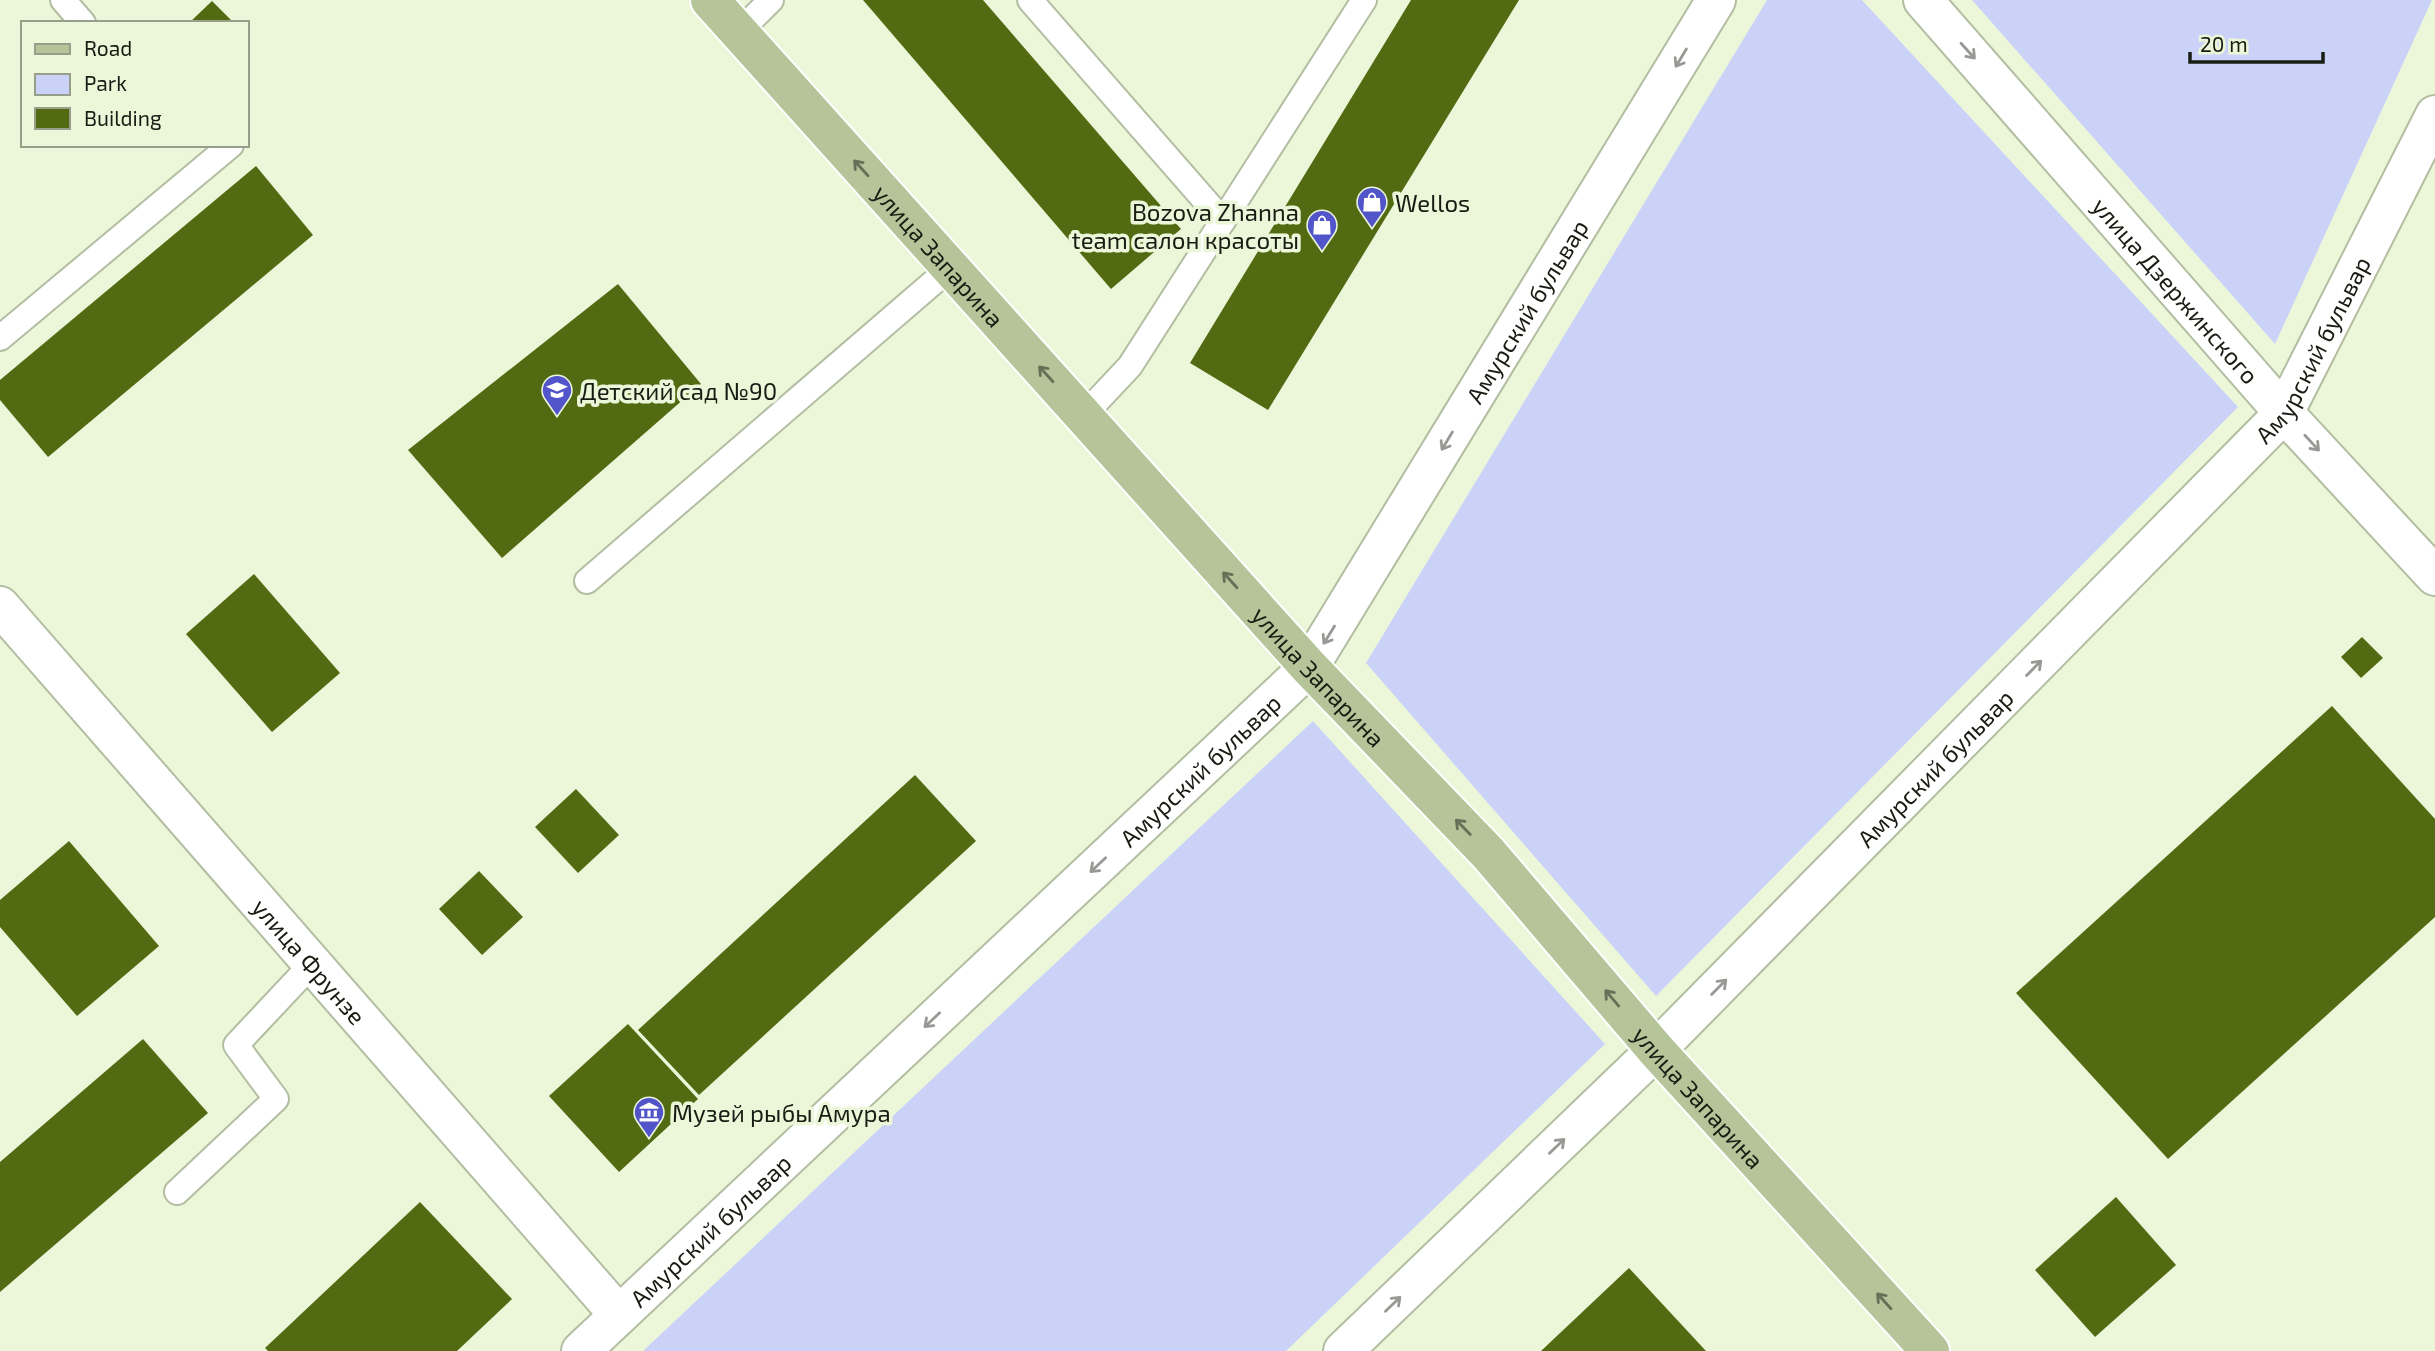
<svg xmlns="http://www.w3.org/2000/svg" width="2435" height="1351" font-family="'Exo 2',sans-serif">
  <style>
    .green { fill: #cbd2f8 }
    .building { fill: #526a12 }
    .lines { fill: none; stroke-linecap: round; stroke-linejoin: round }
    .lane-casing { stroke: #b2bda1; stroke-width: 28 }
    .street-casing { stroke: #b2bda1; stroke-width: 42 }
    .secondary-casing { stroke: #b2bda1; stroke-width: 42 }
    .primary-casing { stroke: #fff; stroke-width: 42 }
    .lane { stroke: #fff; stroke-width: 24 }
    .street { stroke: #fff; stroke-width: 38 }
    .secondary { stroke: #fff; stroke-width: 38 }
    .primary { stroke: #b5c499; stroke-width: 38 }
    .oneway { stroke: #979994 }
    .oneway2 { stroke: #667056 }
    .labels { text-anchor: middle; dominant-baseline: central; stroke-width: 7; stroke-linejoin: round; paint-order: stroke }
    .poi-label { font-size: 24px; fill: #181c12; stroke: #ecf7da; text-anchor: start }
    .street-label { font-size: 24px; fill: #181c12; stroke: #ecf7da }
  </style>
  <rect width="100%" height="100%" fill="#ecf7da"/>
  <g class="green">
    <polygon points="1767,0 1862,0 2238,407 1656,996 1366,663"/>
    <polygon points="1972,0 2432,0 2275,344"/>
    <polygon points="1313,721 1605,1044 1286,1351 643,1351"/>
  </g>
  <g class="building">
    <polygon points="863,0 983,0 1181,229 1111,289"/>
    <polygon points="1411,0 1519,0 1268,410 1190,363"/>
    <polygon points="212,1 234,23 189,23"/>
    <polygon points="256,166 313,235 48,457 0,400 0,380"/>
    <polygon points="618,284 701,384 502,558 408,450"/>
    <polygon points="254,574 340,673 272,732 186,634"/>
    <polygon points="2362,637 2383,658 2361,678 2341,657"/>
    <polygon points="2332,706 2435,819 2435,917 2168,1159 2016,993"/>
    <polygon points="915,775 976,841 699,1095 638,1030"/>
    <polygon points="576,789 619,835 578,873 535,827"/>
    <polygon points="69,841 159,946 77,1016 0,927 0,900"/>
    <polygon points="479,871 523,917 482,955 439,909"/>
    <polygon points="628,1024 698,1099 619,1172 549,1096"/>
    <polygon points="143,1039 208,1113 0,1292 0,1162"/>
    <polygon points="2116,1197 2176,1265 2095,1337 2035,1270"/>
    <polygon points="420,1202 512,1299 457,1351 268,1351 265,1348"/>
    <polygon points="1629,1268 1706,1351 1541,1351"/>
  </g>
  <g class="lines">
    <g class="lane-casing">
      <g id="lane">
        <polyline points="63,0 83,23"/>
        <polyline points="1030,0 1223,221"/>
        <polyline points="739,32 771,0"/>
        <polyline points="0,338 231,145"/>
        <polyline points="1083,416 1130,366 1364,0"/>
        <polyline points="587,581 950,268"/>
        <polyline points="177,1192 276,1099 236,1045 312,964"/>
      </g>
    </g>
    <g class="street-casing">
      <g id="street">
        <path id="s1" d="M 1923,0 L 2284,413 L 2435,576"/>
        <path id="s2" d="M 0,606 L 619,1315"/>
      </g>
    </g>
    <g class="secondary-casing">
      <g id="secondary">
        <path id="s3" d="M 581,1351 L 1309,667 L 1716,0"/>
        <path id="s4" d="M 1343,1351 L 1656,1050 L 2284,413 L 2435,115"/>
      </g>
    </g>
    <g class="primary-casing">
      <g id="primary">
        <path id="s5" d="M 710,0 L 1309,667 L 1488,853 L 1656,1050 L 1930,1351"/>
      </g>
    </g>
    <use href="#lane" class="lane"/>
    <use href="#street" class="street"/>
    <use href="#secondary" class="secondary"/>
    <use href="#primary" class="primary"/>
  </g>
  <defs><path id="oneway-shaft" d="M-6 0H5M1.5-3L5.5 0L1.5 3" fill="none" stroke-width="1.6" stroke-linecap="round" stroke-linejoin="round" transform="scale(1.75)"/></defs>
  <g class="oneway">
    <use href="#oneway-shaft" transform="translate(1968 51) rotate(48)"/>
    <use href="#oneway-shaft" transform="translate(1681 58) rotate(121)"/>
    <use href="#oneway-shaft" transform="translate(1447 441) rotate(121)"/>
    <use href="#oneway-shaft" transform="translate(2312 443) rotate(47)"/>
    <use href="#oneway-shaft" transform="translate(1329 635) rotate(122)"/>
    <use href="#oneway-shaft" transform="translate(2034 668) rotate(-45)"/>
    <use href="#oneway-shaft" transform="translate(1098 865) rotate(137)"/>
    <use href="#oneway-shaft" transform="translate(1719 987) rotate(-45)"/>
    <use href="#oneway-shaft" transform="translate(932 1020) rotate(137)"/>
    <use href="#oneway-shaft" transform="translate(1557 1146) rotate(-44)"/>
    <use href="#oneway-shaft" transform="translate(1393 1304) rotate(-44)"/>
  </g>
  <g class="oneway2">
    <use href="#oneway-shaft" transform="translate(861 168) rotate(-132)"/>
    <use href="#oneway-shaft" transform="translate(1046 374) rotate(-132)"/>
    <use href="#oneway-shaft" transform="translate(1230 580) rotate(-132)"/>
    <use href="#oneway-shaft" transform="translate(1463 827) rotate(-134)"/>
    <use href="#oneway-shaft" transform="translate(1612 998) rotate(-130)"/>
    <use href="#oneway-shaft" transform="translate(1884 1301) rotate(-132)"/>
  </g>
  <defs>
    <g id="shop-pin" transform="scale(1.575)"><path d="M0 17L-7.5 6A9.5 9.5 0 1 1 7.5 6Z" fill="#5254ca" stroke="#ecf7da"/><path d="M-5-2.5h2.3a2.7 3.5 0 0 1 5.4 0H5L5.5 6h-11ZM-1.5-2.5h3a1.5 2.3 0 0 0-3 0Z" fill="#fff"/></g>
    <g id="school-pin" transform="scale(1.575)"><path d="M0 17L-7.5 6A9.5 9.5 0 1 1 7.5 6Z" fill="#5254ca" stroke="#ecf7da"/><path d="M0-5L7-2L0 1L-7-2ZM-4 1L0 2.5L4 1V4Q0 6-4 4Z" fill="#fff"/></g>
    <g id="museum-pin" transform="scale(1.575)"><path d="M0 17L-7.5 6A9.5 9.5 0 1 1 7.5 6Z" fill="#5254ca" stroke="#ecf7da"/><path d="M0-6L6-3V-2H-6V-3ZM-5-1h2V3h-2ZM-1-1h2V3h-2ZM3-1h2V3H3ZM-6 4H6V6H-6Z" fill="#fff"/></g>
  </defs>
  <g fill-rule="evenodd">
    <use href="#shop-pin" x="1372" y="202"/>
    <use href="#shop-pin" x="1322" y="225"/>
    <use href="#school-pin" x="557" y="390"/>
    <use href="#museum-pin" x="649" y="1112"/>
  </g>
  <g class="labels">
    <g class="poi-label">
      <text x="1395" y="202">Wellos</text>
      <text x="1299" y="211" text-anchor="end">Bozova Zhanna<tspan x="1299" dy="28">team салон красоты</tspan></text>
      <text x="580" y="390">Детский сад №90</text>
      <text x="672" y="1112">Музей рыбы Амура</text>
    </g>
    <g class="street-label">
      <text stroke="none"><textPath href="#s5" startOffset="343">улица Запарина</textPath></text>
      <text stroke="none"><textPath href="#s1" startOffset="385">улица Дзержинского</textPath></text>
      <text stroke="none"><textPath href="#s3" startOffset="1416">Амурский бульвар</textPath></text>
      <text stroke="none"><textPath href="#s4" startOffset="1398">Амурский бульвар</textPath></text>
      <text stroke="none"><textPath href="#s5" startOffset="910">улица Запарина</textPath></text>
      <text stroke="none"><textPath href="#s4" startOffset="831">Амурский бульвар</textPath></text>
      <text stroke="none"><textPath href="#s3" startOffset="849">Амурский бульвар</textPath></text>
      <text stroke="none"><textPath href="#s2" startOffset="471">улица Фрунзе</textPath></text>
      <text stroke="none"><textPath href="#s5" startOffset="1477">улица Запарина</textPath></text>
      <text stroke="none"><textPath href="#s3" startOffset="177">Амурский бульвар</textPath></text>
    </g>
  </g>
  <rect x="21" y="21" width="228" height="126" fill="#ecf7da" stroke="#979f8a" stroke-width="2"/>
  <rect x="35" y="44" width="35" height="10" fill="#b5c499" stroke="#979f8a" stroke-width="2"/>
  <text x="84" y="56" font-size="21" fill="#181c12">Road</text>
  <rect x="35" y="74" width="35" height="21" fill="#cbd2f8" stroke="#979f8a" stroke-width="2"/>
  <text x="84" y="91" font-size="21" fill="#181c12">Park</text>
  <rect x="35" y="108" width="35" height="21" fill="#526a12" stroke="#979f8a" stroke-width="2"/>
  <text x="84" y="126" font-size="21" fill="#181c12">Building</text>
  <path d="M2190 52v10h133v-10" fill="none" stroke="#181c12" stroke-width="3.5"/>
  <text x="2200" y="52" font-size="21" fill="#181c12" stroke="#ecf7da" stroke-width="5" paint-order="stroke">20 m</text>
</svg>
